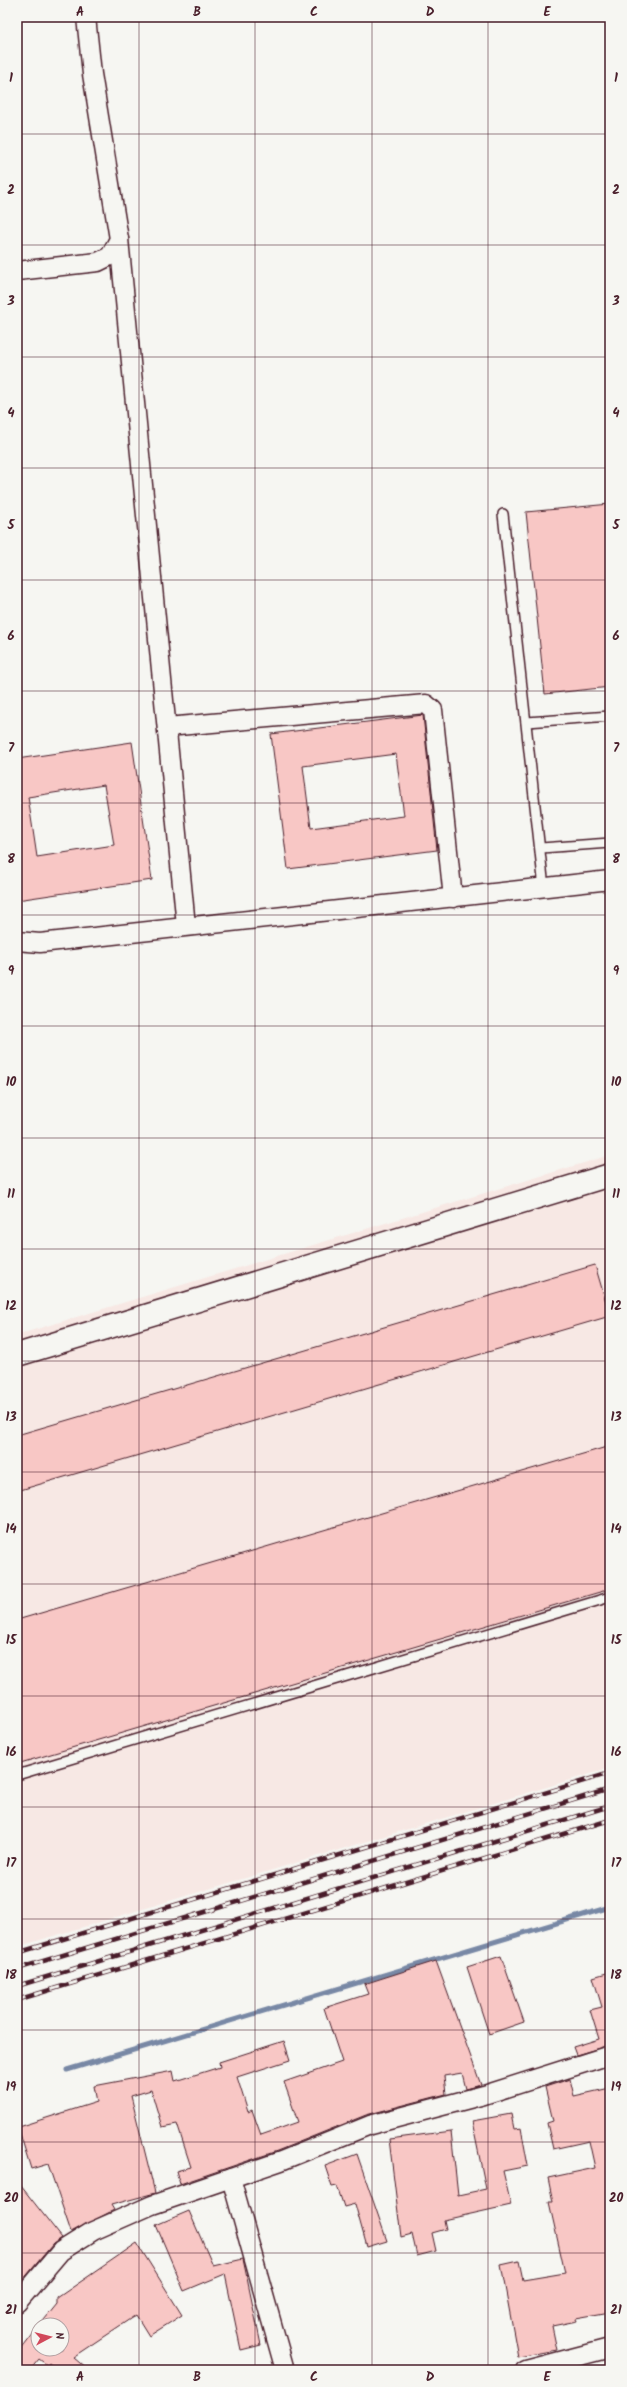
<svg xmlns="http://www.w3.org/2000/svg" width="627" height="2387" font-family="Kalam,sans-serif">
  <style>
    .built { fill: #f7e8e4 }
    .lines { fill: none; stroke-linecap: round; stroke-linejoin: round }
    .stream { stroke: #7888a5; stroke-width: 5 }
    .building { fill: #f8c7c5; stroke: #4a1f2b; fill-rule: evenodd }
    .lane-casing { stroke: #4a1f2b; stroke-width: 12 }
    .street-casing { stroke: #4a1f2b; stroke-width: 21 }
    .secondary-casing { stroke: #4a1f2b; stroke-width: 25 }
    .lane { stroke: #f6f6f2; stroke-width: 9 }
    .street { stroke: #f6f6f2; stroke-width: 18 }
    .secondary { stroke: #f6f6f2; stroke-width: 22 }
    .rail-casing { stroke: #4a1f2b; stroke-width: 4.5 }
    .rail { stroke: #f6f6f2; stroke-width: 3; stroke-dasharray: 9; stroke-linecap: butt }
    .grid { fill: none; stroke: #4a1f2b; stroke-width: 1; stroke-opacity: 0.55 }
    .neatline { fill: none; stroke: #4a1f2b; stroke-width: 1.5 }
    .grid-label { font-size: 13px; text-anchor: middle; font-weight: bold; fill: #4a1f2b }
  </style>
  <rect width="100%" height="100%" fill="#f6f6f2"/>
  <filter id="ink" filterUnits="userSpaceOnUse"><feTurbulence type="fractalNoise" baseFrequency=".025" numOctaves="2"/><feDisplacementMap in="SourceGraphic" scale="8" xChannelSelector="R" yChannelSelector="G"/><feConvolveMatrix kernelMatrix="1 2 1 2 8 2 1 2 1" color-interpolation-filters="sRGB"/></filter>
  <g filter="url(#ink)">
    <polygon class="built" points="610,1155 610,1768 17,1947 17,1335"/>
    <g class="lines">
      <polyline class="stream" points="67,2070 610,1907"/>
    </g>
    <g class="building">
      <polygon points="610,504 610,687 545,694 526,512"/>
      <path d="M 423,715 L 437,850 L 288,869 L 271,734 ZM 396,754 L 404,816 L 311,828 L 303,766 Z"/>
      <path d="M 132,742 L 152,880 L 17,900 L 17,759 ZM 104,785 L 114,845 L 37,857 L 28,797 Z"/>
      <polygon points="595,1265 610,1316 17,1491 17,1435"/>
      <polygon points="610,1446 610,1589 17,1764 17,1620"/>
      <polygon points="501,1956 524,2022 489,2034 467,1967"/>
      <polygon points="436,1961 481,2085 466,2089 462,2073 444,2076 446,2094 366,2115 277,2151 180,2184 176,2171 191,2167 177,2124 162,2127 151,2090 131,2096 155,2193 111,2205 114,2210 71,2232 48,2164 31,2169 18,2127 97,2102 94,2086 173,2071 175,2081 220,2067 219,2062 284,2041 290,2060 237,2077 248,2112 252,2110 261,2135 298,2122 284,2082 342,2062 324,2008 368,1994 364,1984"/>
      <polygon points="610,1972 610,2045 576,2055 573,2047 599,2039 590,2010 602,2007 593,1977"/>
      <polygon points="570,2079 574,2096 610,2088 610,2312 576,2318 577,2321 552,2326 557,2350 518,2357 501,2265 519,2261 523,2280 565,2273 549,2202 553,2202 548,2178 595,2168 589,2141 553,2149 547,2123 553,2121 545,2087"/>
      <polygon points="511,2114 514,2129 521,2128 528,2166 503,2171 511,2205 444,2220 446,2229 432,2233 436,2251 417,2256 412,2234 401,2237 389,2139 451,2131 458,2195 486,2189 472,2121"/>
      <polygon points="357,2154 387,2241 367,2247 355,2204 344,2207 337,2186 332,2187 325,2166"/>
      <polygon points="17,2181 62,2238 53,2244 17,2287"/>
      <polygon points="189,2211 213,2266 243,2259 261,2345 241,2350 225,2274 184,2291 156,2225"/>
      <polygon points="137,2243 182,2315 149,2336 136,2315 73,2357 88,2370 57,2370 49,2363 47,2365 39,2359 30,2370 17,2370 17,2355 38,2328 38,2349 62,2349 62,2325 40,2325 57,2304 57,2298"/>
    </g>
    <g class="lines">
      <g class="lane-casing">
        <g id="lane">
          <polyline points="503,514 544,888"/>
          <polyline points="527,722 610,716"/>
          <polyline points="541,848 610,843"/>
          <polyline points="17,1775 610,1597"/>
        </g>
      </g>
      <g class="street-casing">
        <g id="street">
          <polyline points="119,239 186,926"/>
          <polyline points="17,271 98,262 110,256 119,239 92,74 86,17"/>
          <polyline points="167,727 426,704 433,710 453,898"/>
          <polyline points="17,941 40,943 610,880"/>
          <polyline points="231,2178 285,2370"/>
          <polyline points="17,2303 61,2251 93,2231 152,2205 281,2161 370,2125 484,2095 610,2055"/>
          <polyline points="526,2370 610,2348"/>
        </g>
      </g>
      <g class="secondary-casing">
        <polyline id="secondary" points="17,1355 610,1175"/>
      </g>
      <use href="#lane" class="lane"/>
      <use href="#street" class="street"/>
      <use href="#secondary" class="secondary"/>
      <g class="rail-casing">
        <g id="rail">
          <polyline points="17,1953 610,1773"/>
          <polyline points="17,1969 610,1789"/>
          <polyline points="17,1986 610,1806"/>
          <polyline points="17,2000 610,1820"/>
        </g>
      </g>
      <use href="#rail" class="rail"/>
    </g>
  </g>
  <path class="grid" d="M 139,17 L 139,2370M 255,17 L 255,2370M 372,17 L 372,2370M 488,17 L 488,2370M 17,134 L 610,134M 17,245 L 610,245M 17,357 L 610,357M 17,468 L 610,468M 17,580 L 610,580M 17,691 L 610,691M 17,803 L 610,803M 17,915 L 610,915M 17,1026 L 610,1026M 17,1138 L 610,1138M 17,1249 L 610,1249M 17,1361 L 610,1361M 17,1472 L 610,1472M 17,1584 L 610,1584M 17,1696 L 610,1696M 17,1807 L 610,1807M 17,1919 L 610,1919M 17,2030 L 610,2030M 17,2142 L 610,2142M 17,2253 L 610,2253"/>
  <rect width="627" height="2387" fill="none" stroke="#f6f6f2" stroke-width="44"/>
  <g transform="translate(50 2337) rotate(83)"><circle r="19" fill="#f6f6f2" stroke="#b1a0a2"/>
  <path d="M0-3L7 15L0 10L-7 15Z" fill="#d1495b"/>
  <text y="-6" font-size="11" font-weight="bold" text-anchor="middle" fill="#4a1f2b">N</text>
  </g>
  <rect x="22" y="22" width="583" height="2343" class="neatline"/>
  <g class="grid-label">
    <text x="80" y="16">A</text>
    <text x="197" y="16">B</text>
    <text x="314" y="16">C</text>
    <text x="430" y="16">D</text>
    <text x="547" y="16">E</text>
    <text x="11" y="82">1</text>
    <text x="616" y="82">1</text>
    <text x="11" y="194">2</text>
    <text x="616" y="194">2</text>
    <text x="11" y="305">3</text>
    <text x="616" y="305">3</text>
    <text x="11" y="417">4</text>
    <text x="616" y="417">4</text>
    <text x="11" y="529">5</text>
    <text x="616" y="529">5</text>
    <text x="11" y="640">6</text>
    <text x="616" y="640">6</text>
    <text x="11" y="752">7</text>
    <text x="616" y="752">7</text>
    <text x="11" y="863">8</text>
    <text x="616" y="863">8</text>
    <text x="11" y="975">9</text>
    <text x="616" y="975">9</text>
    <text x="11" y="1086">10</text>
    <text x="616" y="1086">10</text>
    <text x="11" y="1198">11</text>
    <text x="616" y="1198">11</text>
    <text x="11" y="1310">12</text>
    <text x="616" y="1310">12</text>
    <text x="11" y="1421">13</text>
    <text x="616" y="1421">13</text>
    <text x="11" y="1533">14</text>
    <text x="616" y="1533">14</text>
    <text x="11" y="1644">15</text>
    <text x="616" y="1644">15</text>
    <text x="11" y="1756">16</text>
    <text x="616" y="1756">16</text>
    <text x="11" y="1867">17</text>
    <text x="616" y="1867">17</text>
    <text x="11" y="1979">18</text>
    <text x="616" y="1979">18</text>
    <text x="11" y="2091">19</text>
    <text x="616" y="2091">19</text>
    <text x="11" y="2202">20</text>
    <text x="616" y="2202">20</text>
    <text x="11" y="2314">21</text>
    <text x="616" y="2314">21</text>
    <text x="80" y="2381">A</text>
    <text x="197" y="2381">B</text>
    <text x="314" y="2381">C</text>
    <text x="430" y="2381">D</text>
    <text x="547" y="2381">E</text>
  </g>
</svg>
